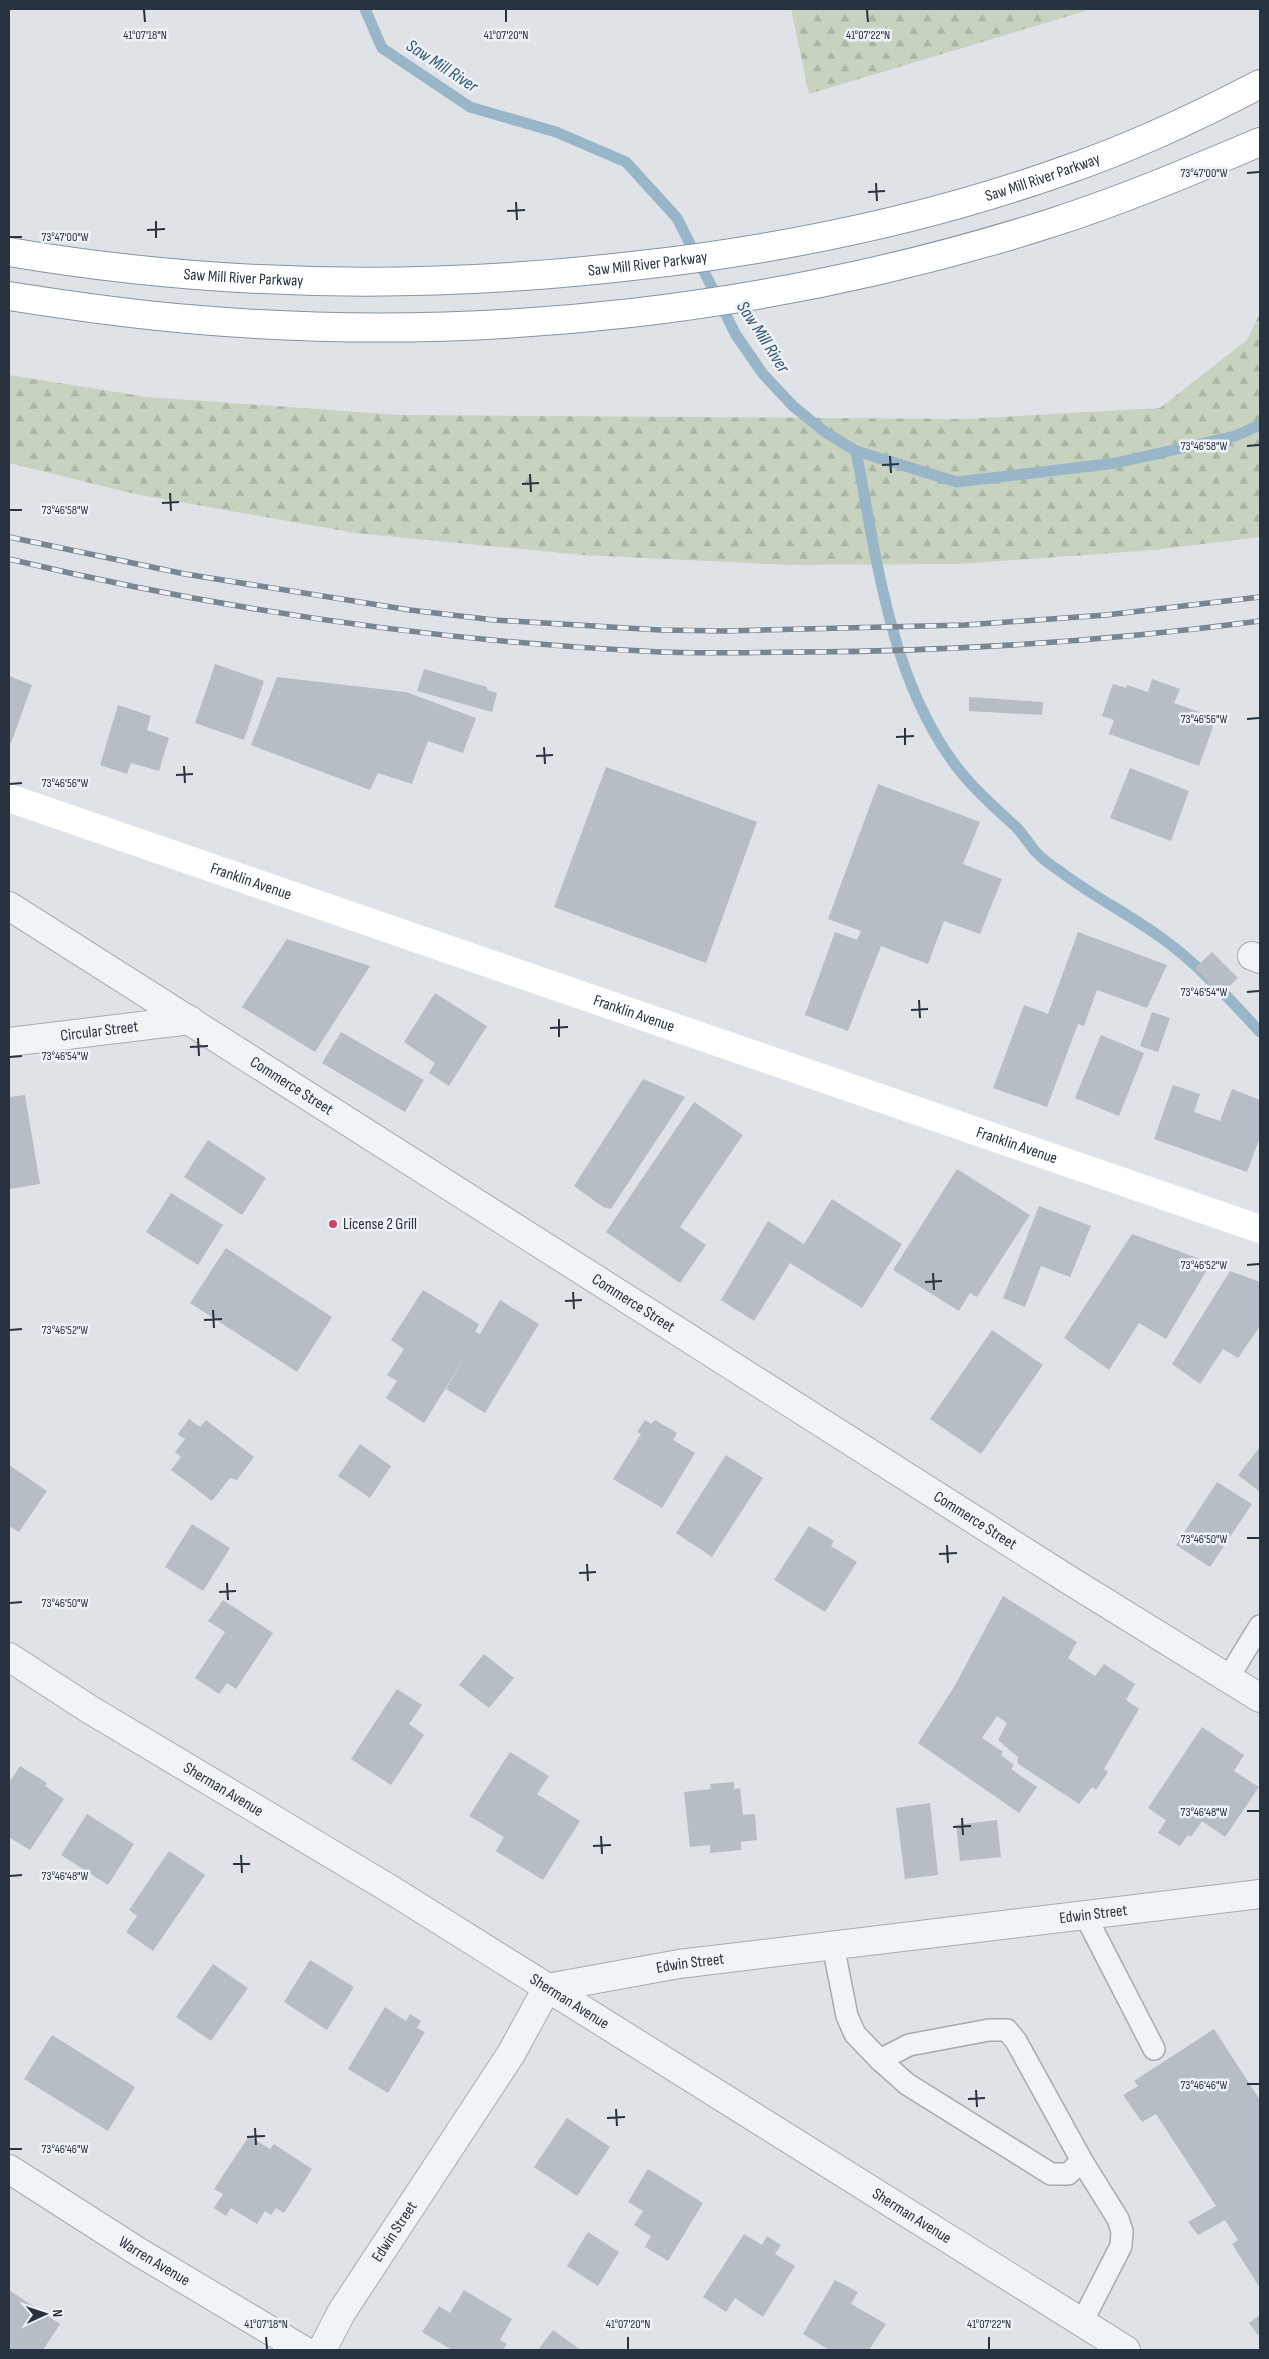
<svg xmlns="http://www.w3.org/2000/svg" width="1269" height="2359" font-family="'Sofia Sans Condensed',sans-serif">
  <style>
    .forest { fill: url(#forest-firs) }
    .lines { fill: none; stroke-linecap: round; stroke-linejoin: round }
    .stream { stroke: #99b6c8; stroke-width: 11 }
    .building { fill: #b6bdc5 }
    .lane-casing { stroke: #a4abb2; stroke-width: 24 }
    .street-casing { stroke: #a4abb2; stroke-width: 30 }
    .highway-casing { stroke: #86939f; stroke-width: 30 }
    .lane { stroke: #f1f4f6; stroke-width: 21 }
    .street { stroke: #f1f4f6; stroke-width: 28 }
    .secondary { stroke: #fff; stroke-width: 28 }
    .highway { stroke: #fff; stroke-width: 28 }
    .rail-casing { stroke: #788592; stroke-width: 5.5 }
    .rail { stroke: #eef2f6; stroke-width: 4; stroke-dasharray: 11; stroke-linecap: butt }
    .ticks { fill: none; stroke: #28333f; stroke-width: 2 }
    .poi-dot { fill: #ce4368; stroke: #eef2f6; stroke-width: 2 }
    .labels { text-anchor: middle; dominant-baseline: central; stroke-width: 5; stroke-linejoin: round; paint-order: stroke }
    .street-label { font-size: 16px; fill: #28333f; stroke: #eef2f6 }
    .poi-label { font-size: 16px; fill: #28333f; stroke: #eef2f6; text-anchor: start }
    .water-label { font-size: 18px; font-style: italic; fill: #325773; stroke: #eef2f6 }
    .ticks-label { font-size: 12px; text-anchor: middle; fill: #28333f; stroke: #eef2f6; stroke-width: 5; stroke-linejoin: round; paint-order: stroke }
  </style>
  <defs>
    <pattern id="forest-firs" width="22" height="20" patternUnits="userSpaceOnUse" patternTransform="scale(1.25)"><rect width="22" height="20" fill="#c7d2c0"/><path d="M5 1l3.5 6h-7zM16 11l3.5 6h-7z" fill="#abb5a6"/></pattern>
  </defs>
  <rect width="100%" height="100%" fill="#dfe3e8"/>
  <g class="forest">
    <polygon points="791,9 1092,9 809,94"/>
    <polygon points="1260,313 1260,537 1154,550 960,564 787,565 583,555 355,533 135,494 9,463 9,375 147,397 400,415 965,419 1160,408 1247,340"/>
  </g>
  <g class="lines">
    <g class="stream">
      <polyline points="365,9 382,48 470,107 556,132 626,162 677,218 736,335 763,374 793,406 825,432 856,451 957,482 1116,463 1235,436 1260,425"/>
      <path d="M 856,451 C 876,554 889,672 951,759 C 969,785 993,806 1016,827 C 1023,834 1028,843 1035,851 C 1042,859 1052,866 1061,872 C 1091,895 1125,912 1156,934 C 1193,959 1230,999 1260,1032"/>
    </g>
  </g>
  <g class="building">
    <polygon points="215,664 264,681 244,740 195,723"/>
    <polygon points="424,669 487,687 487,690 497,693 492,712 417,691"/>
    <polygon points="9,676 32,685 11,743 9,743"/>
    <polygon points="277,677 406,692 476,718 463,753 428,741 412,784 378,773 370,790 251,745"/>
    <polygon points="1152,679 1180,689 1174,703 1216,718 1199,766 1109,734 1114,720 1102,716 1113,684 1126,688 1127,685 1148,692"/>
    <polygon points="969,697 1043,702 1042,715 969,711"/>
    <polygon points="118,705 151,716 147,730 169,738 159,771 131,763 127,774 100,765"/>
    <polygon points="606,767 757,822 706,963 554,907"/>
    <polygon points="1130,768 1189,791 1171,841 1110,818"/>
    <polygon points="878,784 980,822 963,864 1002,879 980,934 944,921 928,964 881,946 848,1031 805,1015 835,932 857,940 861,931 828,919"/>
    <polygon points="1078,932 1167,965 1147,1008 1097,990 1084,1026 1078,1024 1047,1107 993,1088 1024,1005 1048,1014"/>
    <polygon points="287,939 370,966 315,1052 242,1007"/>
    <polygon points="1212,952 1238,978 1220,995 1195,968"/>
    <polygon points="435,993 487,1026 449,1086 429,1073 435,1063 404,1042"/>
    <polygon points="1152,1012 1170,1018 1158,1052 1140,1046"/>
    <polygon points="341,1032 424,1080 405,1112 322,1063"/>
    <polygon points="1101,1035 1144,1053 1119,1116 1075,1098"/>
    <polygon points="643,1079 685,1097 611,1209 603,1207 574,1186"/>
    <polygon points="1173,1085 1200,1094 1194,1112 1220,1121 1232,1089 1260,1100 1260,1137 1247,1172 1154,1139"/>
    <polygon points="25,1095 40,1184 9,1189 9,1097"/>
    <polygon points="694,1102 743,1135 680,1227 706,1245 680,1283 606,1232"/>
    <polygon points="208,1140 266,1178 242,1215 184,1177"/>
    <polygon points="957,1169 1030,1215 977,1297 970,1293 959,1311 893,1270"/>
    <polygon points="171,1193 223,1225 198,1265 146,1232"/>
    <polygon points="832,1199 902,1244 862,1308 790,1263 754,1321 721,1300 768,1221 804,1244"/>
    <polygon points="1039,1206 1091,1226 1070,1277 1041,1266 1025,1307 1003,1298"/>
    <polygon points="1132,1234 1211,1263 1166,1339 1139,1323 1109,1370 1064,1338"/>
    <polygon points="226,1248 332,1317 297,1372 190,1303"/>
    <polygon points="1230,1271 1260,1282 1260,1326 1238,1358 1223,1349 1200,1384 1172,1364"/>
    <polygon points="423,1290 479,1324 475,1332 480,1334 500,1300 539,1324 485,1413 446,1389 468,1352 424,1423 386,1398 397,1381 387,1375 404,1349 391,1340"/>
    <polygon points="992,1330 1043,1365 981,1454 930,1419"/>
    <polygon points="189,1419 200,1427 206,1420 254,1457 237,1480 230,1478 212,1501 171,1470 181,1457 175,1452 185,1439 178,1434"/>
    <polygon points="645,1420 651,1424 655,1420 677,1433 673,1440 695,1453 662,1508 613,1479 641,1434 637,1432"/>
    <polygon points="360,1444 391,1466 370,1498 338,1476"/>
    <polygon points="1260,1447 1260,1492 1238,1475"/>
    <polygon points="726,1455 763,1478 712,1557 676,1533"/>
    <polygon points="9,1465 47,1491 19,1532 9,1526"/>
    <polygon points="1217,1482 1252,1504 1210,1567 1176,1545"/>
    <polygon points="192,1524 230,1548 203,1591 165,1567"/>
    <polygon points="809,1526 834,1541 831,1546 857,1562 825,1612 774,1580"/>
    <polygon points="1003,1596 1077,1642 1068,1658 1095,1676 1104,1664 1135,1684 1126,1700 1139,1709 1104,1769 1108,1772 1096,1790 1092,1787 1079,1804 1017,1763 1018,1757 998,1740 1007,1723 997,1716 982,1738 1003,1752 1001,1755 1014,1765 1011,1769 1037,1787 1019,1813 918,1743 954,1687"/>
    <polygon points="223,1600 273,1633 236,1689 227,1683 219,1694 195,1678 225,1632 208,1621"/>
    <polygon points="484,1654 514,1678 489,1708 459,1685"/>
    <polygon points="397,1689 422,1705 409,1724 424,1735 391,1785 351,1759"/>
    <polygon points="1202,1727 1244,1755 1234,1771 1259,1787 1225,1837 1202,1821 1191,1837 1188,1835 1180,1846 1158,1833 1166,1820 1148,1808"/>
    <polygon points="510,1752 549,1776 537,1794 580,1821 543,1880 496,1851 504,1837 469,1816"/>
    <polygon points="20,1766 47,1783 45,1786 64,1799 30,1850 9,1837 9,1783"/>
    <polygon points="734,1782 734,1789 740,1788 743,1815 755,1814 757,1840 741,1842 741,1850 710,1853 710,1845 690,1847 684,1792 711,1789 710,1784"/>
    <polygon points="930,1803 938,1875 905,1879 896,1808"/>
    <polygon points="87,1814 134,1844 108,1885 61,1855"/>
    <polygon points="997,1820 1001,1857 960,1861 956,1825"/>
    <polygon points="169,1851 205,1875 153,1951 126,1932 137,1916 129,1910"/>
    <polygon points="310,1960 354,1987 327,2030 284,2002"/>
    <polygon points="213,1964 248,1988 211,2041 176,2017"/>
    <polygon points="385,2007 406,2021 410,2014 421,2021 417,2028 425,2032 388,2093 348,2069"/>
    <polygon points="1214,2029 1260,2100 1260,2288 1232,2244 1238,2240 1225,2220 1198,2235 1188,2222 1216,2206 1156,2114 1142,2122 1123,2095 1138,2086 1134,2081"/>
    <polygon points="52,2035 135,2087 108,2131 24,2079"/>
    <polygon points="567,2118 610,2147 577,2196 534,2167"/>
    <polygon points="249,2136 270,2149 274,2144 312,2169 284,2213 276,2208 271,2215 265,2211 257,2224 231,2208 226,2216 214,2208 223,2194 214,2189"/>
    <polygon points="648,2169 703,2203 668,2261 645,2247 651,2236 634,2225 643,2211 628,2202"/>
    <polygon points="588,2232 619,2252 598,2286 567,2266"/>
    <polygon points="744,2234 762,2245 767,2236 781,2245 775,2254 795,2266 763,2317 735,2298 726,2312 703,2297"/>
    <polygon points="835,2280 858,2292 851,2304 886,2324 869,2350 829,2350 803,2334"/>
    <polygon points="9,2290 60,2324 43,2350 9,2349"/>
    <polygon points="464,2290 512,2319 500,2340 507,2344 503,2350 452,2350 422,2332 439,2306 450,2313"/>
    <polygon points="1260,2315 1260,2334 1258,2335 1249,2323"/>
    <polygon points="553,2330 581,2350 538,2350"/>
  </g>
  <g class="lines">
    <g class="lane-casing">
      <g id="lane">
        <polyline points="1228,1678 1260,1626"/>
        <polyline points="1085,1915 1154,2049"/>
        <polyline points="833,1945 847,2016 855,2034 880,2060 909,2045 989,2030 1007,2030 1016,2041 1082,2161 1118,2219 1122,2231 1121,2246 1082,2322"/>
        <polyline points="880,2060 907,2084 1051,2174 1068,2174 1082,2161"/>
      </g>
    </g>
    <g class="street-casing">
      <g id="street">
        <path id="s1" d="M 9,906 L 1069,1580 L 1260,1698"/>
        <polyline points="1252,956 1260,959"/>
        <path id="s2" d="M 9,1042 L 190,1020"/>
        <path id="s3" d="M 9,1657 L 89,1709 L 390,1889 L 1126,2350"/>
        <path id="s4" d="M 9,2169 L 137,2251 L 303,2350"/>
        <path id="s5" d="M 322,2350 L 341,2313 L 511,2054 L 547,1988 L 679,1964 L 1260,1894"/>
      </g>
    </g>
    <g class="highway-casing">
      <g id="highway">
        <path id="s7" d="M 9,252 C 215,287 424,290 632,266 C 779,250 926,220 1066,170 C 1133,147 1197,117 1260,84"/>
        <path d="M 9,296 C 72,306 136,315 200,320 C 484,344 779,310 1051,223 C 1123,200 1191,171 1260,142"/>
      </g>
    </g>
    <use href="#lane" class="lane"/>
    <use href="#street" class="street"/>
    <path class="secondary" id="s6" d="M 9,798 L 1260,1229"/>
    <use href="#highway" class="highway"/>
    <g class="rail-casing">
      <g id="rail">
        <polyline points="9,537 185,574 410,610 494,620 660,630 725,631 965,625 1106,615 1260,597"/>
        <path d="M 9,559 C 222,610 441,642 660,652 C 709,654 757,652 806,652 C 958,651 1109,641 1260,621"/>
      </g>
    </g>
    <use href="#rail" class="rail"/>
  </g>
  <path class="ticks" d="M 144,10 L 145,22M 506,10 L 506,22M 867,10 L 868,22M 1247,173 L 1259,172M 876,183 L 877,201M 868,192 L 885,191M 516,202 L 517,220M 507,211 L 525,210M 156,221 L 156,238M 147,230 L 165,229M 10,237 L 22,237M 1247,446 L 1259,445M 890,456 L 891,473M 882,465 L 899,464M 530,474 L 531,492M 522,484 L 539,483M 170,493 L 171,511M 162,503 L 179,502M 10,510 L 22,510M 1247,719 L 1259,718M 905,728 L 905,745M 896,737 L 914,736M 544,747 L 545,764M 536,756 L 553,755M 184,766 L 185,783M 176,775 L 193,774M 10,784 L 22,783M 1247,992 L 1259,991M 919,1000 L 920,1018M 911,1010 L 928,1009M 559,1019 L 559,1037M 550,1028 L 568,1027M 198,1038 L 199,1056M 190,1047 L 208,1046M 10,1057 L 22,1056M 1247,1265 L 1259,1264M 933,1273 L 934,1290M 925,1282 L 942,1281M 573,1292 L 574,1309M 565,1301 L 582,1300M 213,1310 L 214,1328M 204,1320 L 222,1319M 10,1330 L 22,1329M 1247,1538 L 1259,1538M 947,1545 L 948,1563M 939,1554 L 957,1553M 587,1564 L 588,1581M 579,1573 L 596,1572M 227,1583 L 228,1600M 219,1592 L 236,1591M 10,1603 L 22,1602M 1247,1811 L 1259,1811M 962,1818 L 963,1835M 953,1827 L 971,1826M 601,1836 L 602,1854M 593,1846 L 611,1845M 241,1855 L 242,1873M 233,1864 L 250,1864M 10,1876 L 22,1875M 1247,2084 L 1259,2084M 976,2090 L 977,2107M 968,2099 L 985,2098M 616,2109 L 617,2126M 607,2118 L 625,2117M 255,2128 L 256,2145M 247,2137 L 265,2136M 10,2149 L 22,2149M 266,2337 L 267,2349M 628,2337 L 628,2349M 989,2337 L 989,2349"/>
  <circle class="poi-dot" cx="333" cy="1224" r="5"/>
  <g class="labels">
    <g class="street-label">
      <text stroke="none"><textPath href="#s7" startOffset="1046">Saw Mill River Parkway</textPath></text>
      <text stroke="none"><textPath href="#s7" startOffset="641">Saw Mill River Parkway</textPath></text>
      <text stroke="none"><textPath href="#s7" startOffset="236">Saw Mill River Parkway</textPath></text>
      <text stroke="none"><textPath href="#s6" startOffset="256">Franklin Avenue</textPath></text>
      <text stroke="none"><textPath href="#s6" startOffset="661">Franklin Avenue</textPath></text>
      <text stroke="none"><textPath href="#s2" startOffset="91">Circular Street</textPath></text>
      <text stroke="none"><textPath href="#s1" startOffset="335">Commerce Street</textPath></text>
      <text stroke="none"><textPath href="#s6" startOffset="1066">Franklin Avenue</textPath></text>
      <text stroke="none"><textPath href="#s1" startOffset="740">Commerce Street</textPath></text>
      <text stroke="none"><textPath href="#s1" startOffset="1145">Commerce Street</textPath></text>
      <text stroke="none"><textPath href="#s3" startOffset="252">Sherman Avenue</textPath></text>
      <text stroke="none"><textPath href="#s5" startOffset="978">Edwin Street</textPath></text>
      <text stroke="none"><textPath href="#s5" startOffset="572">Edwin Street</textPath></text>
      <text stroke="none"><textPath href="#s3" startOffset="658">Sherman Avenue</textPath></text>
      <text stroke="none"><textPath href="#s3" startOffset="1062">Sherman Avenue</textPath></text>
      <text stroke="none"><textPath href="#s5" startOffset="139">Edwin Street</textPath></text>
      <text stroke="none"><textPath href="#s4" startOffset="172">Warren Avenue</textPath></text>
    </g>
    <g class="poi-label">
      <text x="343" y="1224">License 2 Grill</text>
    </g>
    <g class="water-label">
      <text transform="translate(442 66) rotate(33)">Saw Mill River</text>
      <text transform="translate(763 337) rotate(57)">Saw Mill River</text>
    </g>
  </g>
  <g class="ticks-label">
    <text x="145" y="39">41°07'18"N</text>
    <text x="506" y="39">41°07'20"N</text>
    <text x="868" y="39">41°07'22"N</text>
    <text x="1204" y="177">73°47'00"W</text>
    <text x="65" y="241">73°47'00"W</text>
    <text x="1204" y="450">73°46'58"W</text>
    <text x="65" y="514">73°46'58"W</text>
    <text x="1204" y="723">73°46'56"W</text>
    <text x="65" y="787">73°46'56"W</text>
    <text x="1204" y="996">73°46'54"W</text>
    <text x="65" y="1060">73°46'54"W</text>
    <text x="1204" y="1269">73°46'52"W</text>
    <text x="65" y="1334">73°46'52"W</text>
    <text x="1204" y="1543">73°46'50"W</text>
    <text x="65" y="1607">73°46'50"W</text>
    <text x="1204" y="1816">73°46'48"W</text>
    <text x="65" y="1880">73°46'48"W</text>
    <text x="1204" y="2089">73°46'46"W</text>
    <text x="65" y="2153">73°46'46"W</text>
    <text x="266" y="2328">41°07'18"N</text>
    <text x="628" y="2328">41°07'20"N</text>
    <text x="989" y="2328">41°07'22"N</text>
  </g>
  <rect width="1269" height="2359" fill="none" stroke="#28333f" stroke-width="20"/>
  <g transform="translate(45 2314) rotate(87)" stroke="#eef2f6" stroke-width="4" paint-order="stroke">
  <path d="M0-4L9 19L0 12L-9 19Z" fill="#28333f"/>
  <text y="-8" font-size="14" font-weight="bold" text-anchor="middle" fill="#28333f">N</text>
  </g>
</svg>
